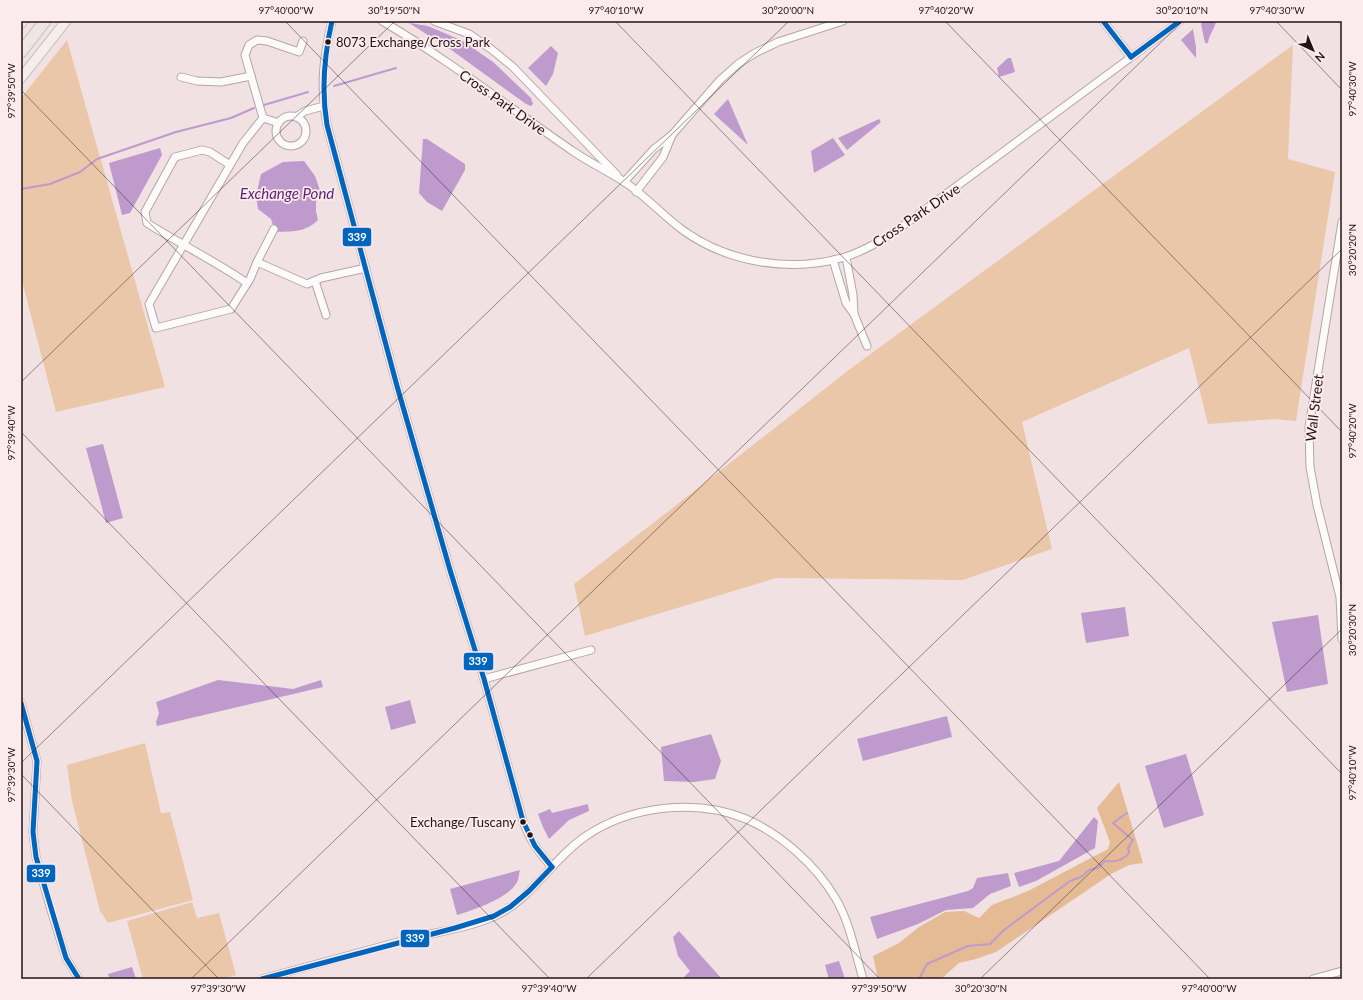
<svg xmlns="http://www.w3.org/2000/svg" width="1363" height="1000" font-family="Lato,sans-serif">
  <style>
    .green { fill: #ebc7a9 }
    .forest { fill: #e5bb96 }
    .water { fill: #be9acd }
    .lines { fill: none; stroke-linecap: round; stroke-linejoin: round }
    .stream { stroke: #be9acd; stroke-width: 2 }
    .minor-casing { stroke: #b4a6a7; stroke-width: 9 }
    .major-casing { stroke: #cac1c2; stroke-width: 11 }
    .highway-casing { stroke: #cac1c2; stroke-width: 13 }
    .minor { stroke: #fdfafb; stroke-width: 7 }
    .major { stroke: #f5eeec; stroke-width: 9 }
    .highway { stroke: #efe6e4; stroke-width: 11 }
    .bus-1-casing { stroke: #fcebed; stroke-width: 8 }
    .bus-1 { stroke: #0065bd; stroke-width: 5 }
    .ticks { fill: none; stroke: #221416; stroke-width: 1; stroke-opacity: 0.45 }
    .bus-dot { fill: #221416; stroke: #fcebed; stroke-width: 1.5 }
    .labels { text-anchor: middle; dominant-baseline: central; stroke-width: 3.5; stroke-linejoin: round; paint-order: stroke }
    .bus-label { font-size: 13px; fill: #221416; stroke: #fcebed; text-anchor: start }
    .street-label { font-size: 14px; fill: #221416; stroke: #fcebed }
    .water-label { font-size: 15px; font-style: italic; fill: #5c2378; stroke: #fcebed }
    .line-badge { stroke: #fcebed; stroke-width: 1.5 }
    .badge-label { font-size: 11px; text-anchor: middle; font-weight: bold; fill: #fff }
    .neatline { fill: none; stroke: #221416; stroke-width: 1.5 }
    .ticks-label { font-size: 10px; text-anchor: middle; fill: #221416 }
  </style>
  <rect width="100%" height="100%" fill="#f2e1e3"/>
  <g class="green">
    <polygon points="67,40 165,387 56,412 21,277 21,98"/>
    <polygon points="1293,45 1288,159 1335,172 1296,421 1274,419 1208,424 1189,348 1022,422 1052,549 963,580 776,578 585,636 574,584 657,520 854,366"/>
    <polygon points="145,743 161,813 170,812 193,900 108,923 100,911 72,801 67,765"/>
    <polygon points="192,902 197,918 219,913 236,975 221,979 143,979 127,921"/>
  </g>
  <polygon class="forest" points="1119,782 1143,863 1129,865 1111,874 996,952 976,959 959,963 941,979 878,979 873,956 899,943 919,927 945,912 964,911 979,918 992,905 1028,891 1108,849 1110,842 1097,808"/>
  <g class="water">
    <path d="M 1203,21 L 1216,21 C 1215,29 1209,34 1208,43 L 1205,43 L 1201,24 Z"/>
    <polygon points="409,23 428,26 463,41 493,62 531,98 533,104 531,106 526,104 450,49"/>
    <polygon points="1193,29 1196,47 1196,58 1181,40"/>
    <polygon points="551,46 558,53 553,74 546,86 528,68"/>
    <polygon points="1008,58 1011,58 1015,72 999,77 997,68"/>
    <polygon points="728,99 748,145 714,114"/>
    <polygon points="879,119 881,122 847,150 838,138"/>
    <polygon points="833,138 845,155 814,173 811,151"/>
    <polygon points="423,139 427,139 465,164 465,170 442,211 427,202 419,193"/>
    <polygon points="160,148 162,155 130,213 122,215 109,163"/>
    <path d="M 304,161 L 315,176 L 320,190 L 316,201 L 316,211 L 318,220 C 305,233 292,231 275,232 L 271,219 L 258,209 L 256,196 L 261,174 L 283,162 Z"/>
    <polygon points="103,444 123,518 106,523 86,448"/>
    <polygon points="1125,607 1129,636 1086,643 1081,613"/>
    <polygon points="1318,615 1328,684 1287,692 1272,622"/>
    <polygon points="218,680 293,689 321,680 323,687 157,726 156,722 159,713 156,702"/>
    <polygon points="410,700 416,723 391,730 385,707"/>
    <polygon points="947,716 952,737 863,761 857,739"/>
    <polygon points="711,734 721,761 715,779 694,782 664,781 661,747"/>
    <polygon points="1186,754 1204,815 1164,828 1145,766"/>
    <polygon points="588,804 589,811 569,820 549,839 543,827 538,814 550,809 552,813"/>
    <polygon points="1094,817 1098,821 1095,848 1036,881 1019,887 1014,873 1059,861"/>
    <path d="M 520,870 C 519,873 519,879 517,882 C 509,898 474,910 457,915 L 450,889 Z"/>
    <polygon points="1008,873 1011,886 990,894 973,908 946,910 918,924 877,939 870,917 968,891 973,888 977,878"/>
    <polygon points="679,931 722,979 684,979 684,977 690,971 678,956 673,937"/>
    <polygon points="839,961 845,979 829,979 825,965"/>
    <polygon points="132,967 136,979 110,979 108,974"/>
  </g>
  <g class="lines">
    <g class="stream">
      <polyline points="334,86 396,68"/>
      <polyline points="264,105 308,92"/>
      <polyline points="21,189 50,184 80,172 97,159 176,132 231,118 254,108"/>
      <path d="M 917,979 L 920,977 L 927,964 L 968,946 L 990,944 L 1004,930 L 1070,881 L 1081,877 L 1089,870 L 1098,868 L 1105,861 C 1114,862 1123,861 1129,853 L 1128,848 L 1133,840 L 1113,823 L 1127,813"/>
    </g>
    <g class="minor-casing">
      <g id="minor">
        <path d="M 332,21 C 323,59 320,86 327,125 L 397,386 L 450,570 L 484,679 L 523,821 C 530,841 538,851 552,867"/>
        <path d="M 382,21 C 449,60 510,108 574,152 C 589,162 607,171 623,181 C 645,195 663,216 684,231 C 729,263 792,273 845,257 C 864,251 880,241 896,231 L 1180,21"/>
        <polyline points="434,21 469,34 491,49 513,67 617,175"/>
        <polyline points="1103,21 1131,57"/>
        <polyline points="303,41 299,52 267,41 257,40 249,45 245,55 263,118 243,143 149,304 156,328 231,309 250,279 257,262 307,284 321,278 366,268"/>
        <polyline points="181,77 197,81 221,82 251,76"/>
        <circle cx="291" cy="131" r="15"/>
        <polyline points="296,117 305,111 324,106"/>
        <polyline points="263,118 279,123"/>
        <path d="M 230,165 L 210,152 L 202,150 L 175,157 L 145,212 L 147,223 C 180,244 215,261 247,283"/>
        <polyline points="624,182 654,149 672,135 720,80 738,64 755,53 778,42 843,21"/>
        <polyline points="636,192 663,157 672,135"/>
        <polyline points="1342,222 1309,427 1310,467 1317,505 1340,597 1342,639"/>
        <polyline points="846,257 853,295 854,314"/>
        <polyline points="833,260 846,303 854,314 867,346"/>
        <polyline points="257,262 274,229"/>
        <polyline points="315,281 326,315"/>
        <polyline points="484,679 591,650"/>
        <polyline points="21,703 37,761 33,832 36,857 51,910 66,958 79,979"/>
        <path d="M 262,979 C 311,966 360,952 409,939 C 436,932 469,928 495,916 C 532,899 552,859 586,836 C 630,806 696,798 746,819 C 781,834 816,865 836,899 C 850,923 855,952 863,979"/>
        <polyline points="1313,979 1342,971"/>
      </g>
    </g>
    <g class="major-casing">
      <polyline id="major" points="21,78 66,21"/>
    </g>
    <g class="highway-casing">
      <g id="highway">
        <polyline points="21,22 22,21"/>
        <polyline points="21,52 45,21"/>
      </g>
    </g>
    <use href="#minor" class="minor"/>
    <use href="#major" class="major"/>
    <use href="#highway" class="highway"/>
    <g class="bus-1-casing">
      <g id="bus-1">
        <path d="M 332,21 C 324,56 321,89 327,125 L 397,386 L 450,570 L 484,679 L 523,821 L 535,846 L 552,867"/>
        <polyline points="1103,21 1131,57"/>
        <polyline points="1131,57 1180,21"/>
        <polyline points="21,703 37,761 33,832 36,857 66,958 79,979"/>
        <polyline points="262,979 455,928 494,916 510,907 529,891 552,867"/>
      </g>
    </g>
    <use href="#bus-1" class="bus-1"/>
  </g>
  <path class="ticks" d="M 285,21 L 1210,979M 615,21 L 1342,774M 945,21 L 1342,432M 1276,21 L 1342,90M 21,90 L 880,979M 21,382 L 395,21M 21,432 L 550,979M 21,763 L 789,21M 21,774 L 219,979M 191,979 L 1183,21M 586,979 L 1342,249M 980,979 L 1342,629"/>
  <g class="bus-dot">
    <circle cx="328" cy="42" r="3.5"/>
    <circle cx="523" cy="822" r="3.5"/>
    <circle cx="530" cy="835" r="3.5"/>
  </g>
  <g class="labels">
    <g class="bus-label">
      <text x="336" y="42">8073 Exchange/Cross Park</text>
      <text x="516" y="822" text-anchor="end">Exchange/Tuscany</text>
    </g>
    <g class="street-label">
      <text transform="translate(503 102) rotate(35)">Cross Park Drive</text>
      <text transform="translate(916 215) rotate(-34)">Cross Park Drive</text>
      <text transform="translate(1314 408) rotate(-83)">Wall Street</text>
    </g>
    <g class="water-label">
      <text x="287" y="193">Exchange Pond</text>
    </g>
  </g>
  <g class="line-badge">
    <rect x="342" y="227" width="30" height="20" rx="4" fill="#0065bd"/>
    <rect x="463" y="652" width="31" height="19" rx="4" fill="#0065bd"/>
    <rect x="26" y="864" width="30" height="19" rx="4" fill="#0065bd"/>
    <rect x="400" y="929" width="30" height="19" rx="4" fill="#0065bd"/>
  </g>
  <g class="badge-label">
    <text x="357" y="241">339</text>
    <text x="478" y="665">339</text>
    <text x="41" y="877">339</text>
    <text x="415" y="942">339</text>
  </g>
  <rect width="1363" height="1000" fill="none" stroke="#fcebed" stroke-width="44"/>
  <g transform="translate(1313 50) rotate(136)" stroke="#fcebed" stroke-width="3" paint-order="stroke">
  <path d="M0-3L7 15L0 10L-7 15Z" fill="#221416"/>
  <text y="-6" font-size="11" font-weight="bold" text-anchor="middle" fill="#221416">N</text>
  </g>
  <rect x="22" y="22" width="1319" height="956" class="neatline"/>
  <g class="ticks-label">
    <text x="286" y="14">97°40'00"W</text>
    <text x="394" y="14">30°19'50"N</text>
    <text x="616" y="14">97°40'10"W</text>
    <text x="788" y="14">30°20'00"N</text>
    <text x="946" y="14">97°40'20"W</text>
    <text x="1182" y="14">30°20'10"N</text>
    <text x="1277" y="14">97°40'30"W</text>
    <text transform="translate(1352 89) rotate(-90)" y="4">97°40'30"W</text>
    <text transform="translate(11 91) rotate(-90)" y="4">97°39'50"W</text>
    <text transform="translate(1352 250) rotate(-90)" y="4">30°20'20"N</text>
    <text transform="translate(1352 431) rotate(-90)" y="4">97°40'20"W</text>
    <text transform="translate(11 433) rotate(-90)" y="4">97°39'40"W</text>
    <text transform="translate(1352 630) rotate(-90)" y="4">30°20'30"N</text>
    <text transform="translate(1352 773) rotate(-90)" y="4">97°40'10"W</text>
    <text transform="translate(11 775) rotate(-90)" y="4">97°39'30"W</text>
    <text x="218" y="992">97°39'30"W</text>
    <text x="549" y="992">97°39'40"W</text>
    <text x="879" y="992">97°39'50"W</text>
    <text x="981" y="992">30°20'30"N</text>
    <text x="1209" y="992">97°40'00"W</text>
  </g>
</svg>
